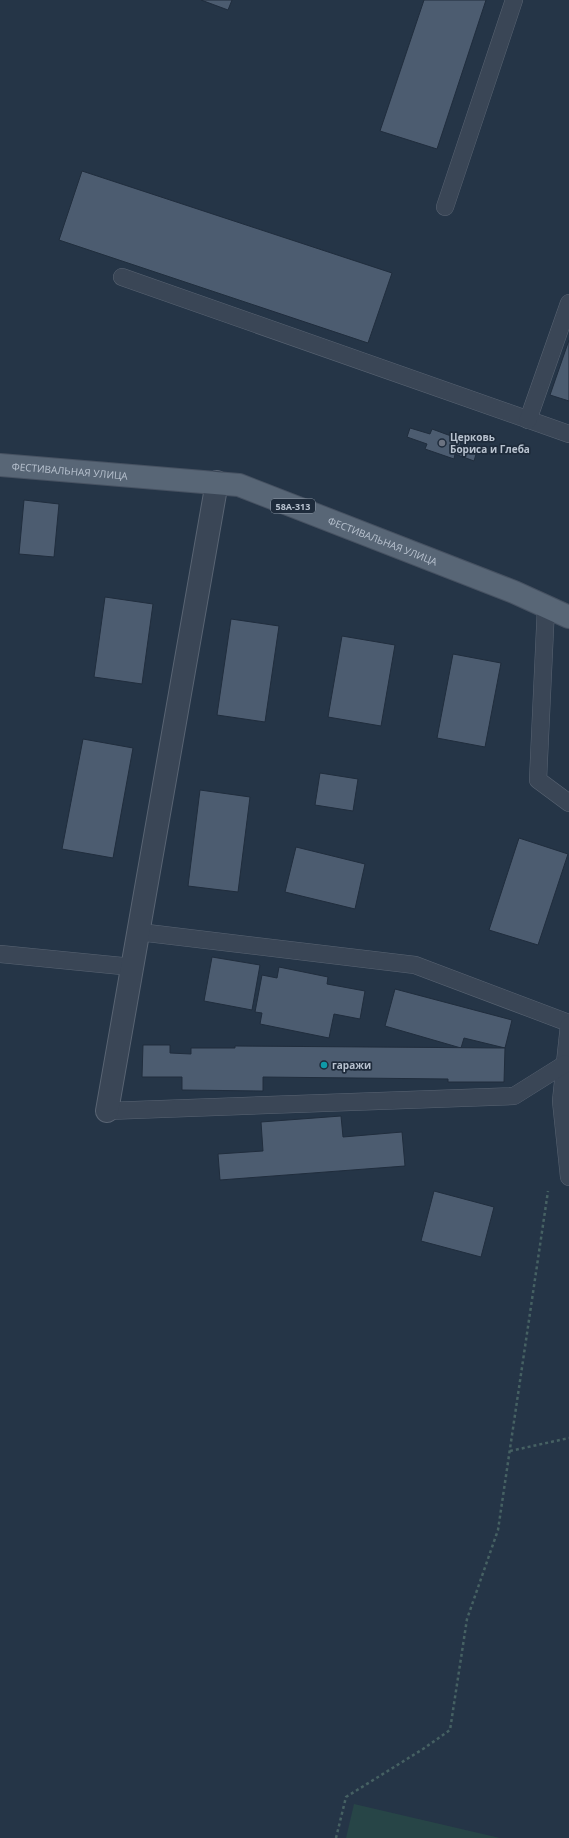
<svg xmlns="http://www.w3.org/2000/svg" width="569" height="1838" font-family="'Open Sans',sans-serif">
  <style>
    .green { fill: #274547 }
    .building { fill: #4c5c70; stroke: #202d3d }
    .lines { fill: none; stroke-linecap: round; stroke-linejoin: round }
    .service-casing { stroke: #596473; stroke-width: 18 }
    .minor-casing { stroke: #596473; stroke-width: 24 }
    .primary-casing { stroke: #475262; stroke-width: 24 }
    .path { stroke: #466163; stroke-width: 2.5; stroke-dasharray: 3 3; stroke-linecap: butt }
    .service { stroke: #3a4656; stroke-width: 17 }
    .minor { stroke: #3a4656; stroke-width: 22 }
    .primary { stroke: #586676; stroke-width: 22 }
    .worship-dot { fill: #6b7280; stroke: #1e2b3b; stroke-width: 1.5 }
    .culture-dot { fill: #0f9aa8; stroke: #1e2b3b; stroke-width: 1.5 }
    .labels { text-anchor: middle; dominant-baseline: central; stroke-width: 3.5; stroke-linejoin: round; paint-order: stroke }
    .shield { fill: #1e2b3b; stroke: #8a95a3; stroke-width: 1 }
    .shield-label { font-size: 9px; font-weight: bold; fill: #b8c2cf }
    .poi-label { font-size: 10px; font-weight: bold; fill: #b8c2cf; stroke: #1e2b3b; text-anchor: start }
    .street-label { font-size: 10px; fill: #b8c2cf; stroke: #1e2b3b }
  </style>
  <rect width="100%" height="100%" fill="#253547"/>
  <polygon class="green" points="354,1804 500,1838 346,1838"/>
  <g class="building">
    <polygon points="201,0 232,0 228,10"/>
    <polygon points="424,0 486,0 437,149 380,131"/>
    <polygon points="82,171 392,273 368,343 59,240"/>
    <polygon points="569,340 569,401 550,395"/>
    <polygon points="410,428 430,434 432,429 462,440 460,445 477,451 474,461 455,454 454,459 425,449 427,444 407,437"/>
    <polygon points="24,500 59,504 54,557 19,554"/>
    <polygon points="105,597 153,604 142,684 94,677"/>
    <polygon points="231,619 279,626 265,722 217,715"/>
    <polygon points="342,636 395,645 381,726 328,717"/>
    <polygon points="453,654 501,663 485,747 437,738"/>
    <polygon points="83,739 133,748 113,858 62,849"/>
    <polygon points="320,773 358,779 353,811 315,805"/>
    <polygon points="200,790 250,797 238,892 188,886"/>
    <polygon points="519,838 568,854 538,945 489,930"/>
    <polygon points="296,847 365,864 355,909 285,892"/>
    <polygon points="212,957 260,965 252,1010 204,1001"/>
    <polygon points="279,967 328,977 327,984 365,991 360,1019 334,1014 329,1038 260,1024 262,1013 255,1012 262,975 277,978"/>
    <polygon points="395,989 512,1020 505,1048 464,1038 461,1048 385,1026"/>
    <polygon points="143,1045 170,1045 170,1053 191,1054 191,1048 235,1048 235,1046 505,1048 504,1082 448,1082 448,1079 263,1077 263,1091 182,1090 182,1077 142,1077"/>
    <polygon points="341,1116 343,1137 402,1132 405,1166 220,1180 218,1154 263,1151 261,1122"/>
    <polygon points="434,1191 494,1207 481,1257 421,1241"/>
  </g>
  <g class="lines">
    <g class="service-casing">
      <g id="service">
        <polyline points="445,207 514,0"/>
        <polyline points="122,277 569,434"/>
        <polyline points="528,420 569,303"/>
        <polyline points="546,607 538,780 569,803"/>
        <polyline points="139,932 415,965 569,1023"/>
        <polyline points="0,954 132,967"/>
        <polyline points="569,1025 561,1101 569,1177"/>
        <polyline points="107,1111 514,1096 565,1064"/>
      </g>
    </g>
    <g class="minor-casing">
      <polyline id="minor" points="107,1111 217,482"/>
    </g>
    <g class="primary-casing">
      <g id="primary">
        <path id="s1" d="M 0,465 L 239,485 L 514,592 L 569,617"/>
      </g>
    </g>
    <g class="path">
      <polyline points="510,1451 569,1438"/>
      <polyline points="336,1838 346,1797 423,1749 450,1730 467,1619 498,1530 548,1191"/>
    </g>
    <use href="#service" class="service"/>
    <use href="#minor" class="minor"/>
    <use href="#primary" class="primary"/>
  </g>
  <circle class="worship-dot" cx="442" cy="443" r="4"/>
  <circle class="culture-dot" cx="324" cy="1065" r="4"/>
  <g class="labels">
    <rect class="shield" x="271" y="499" width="44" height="14" rx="3"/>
    <g class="shield-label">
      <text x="293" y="506">58А-313</text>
    </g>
    <g class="poi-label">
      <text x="450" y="437">Церковь<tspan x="450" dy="12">Бориса и Глеба</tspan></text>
      <text x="332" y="1065">гаражи</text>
    </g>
    <g class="street-label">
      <text stroke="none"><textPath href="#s1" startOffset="70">ФЕСТИВАЛЬНАЯ УЛИЦА</textPath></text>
      <text stroke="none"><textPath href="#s1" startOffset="394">ФЕСТИВАЛЬНАЯ УЛИЦА</textPath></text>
    </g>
  </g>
</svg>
